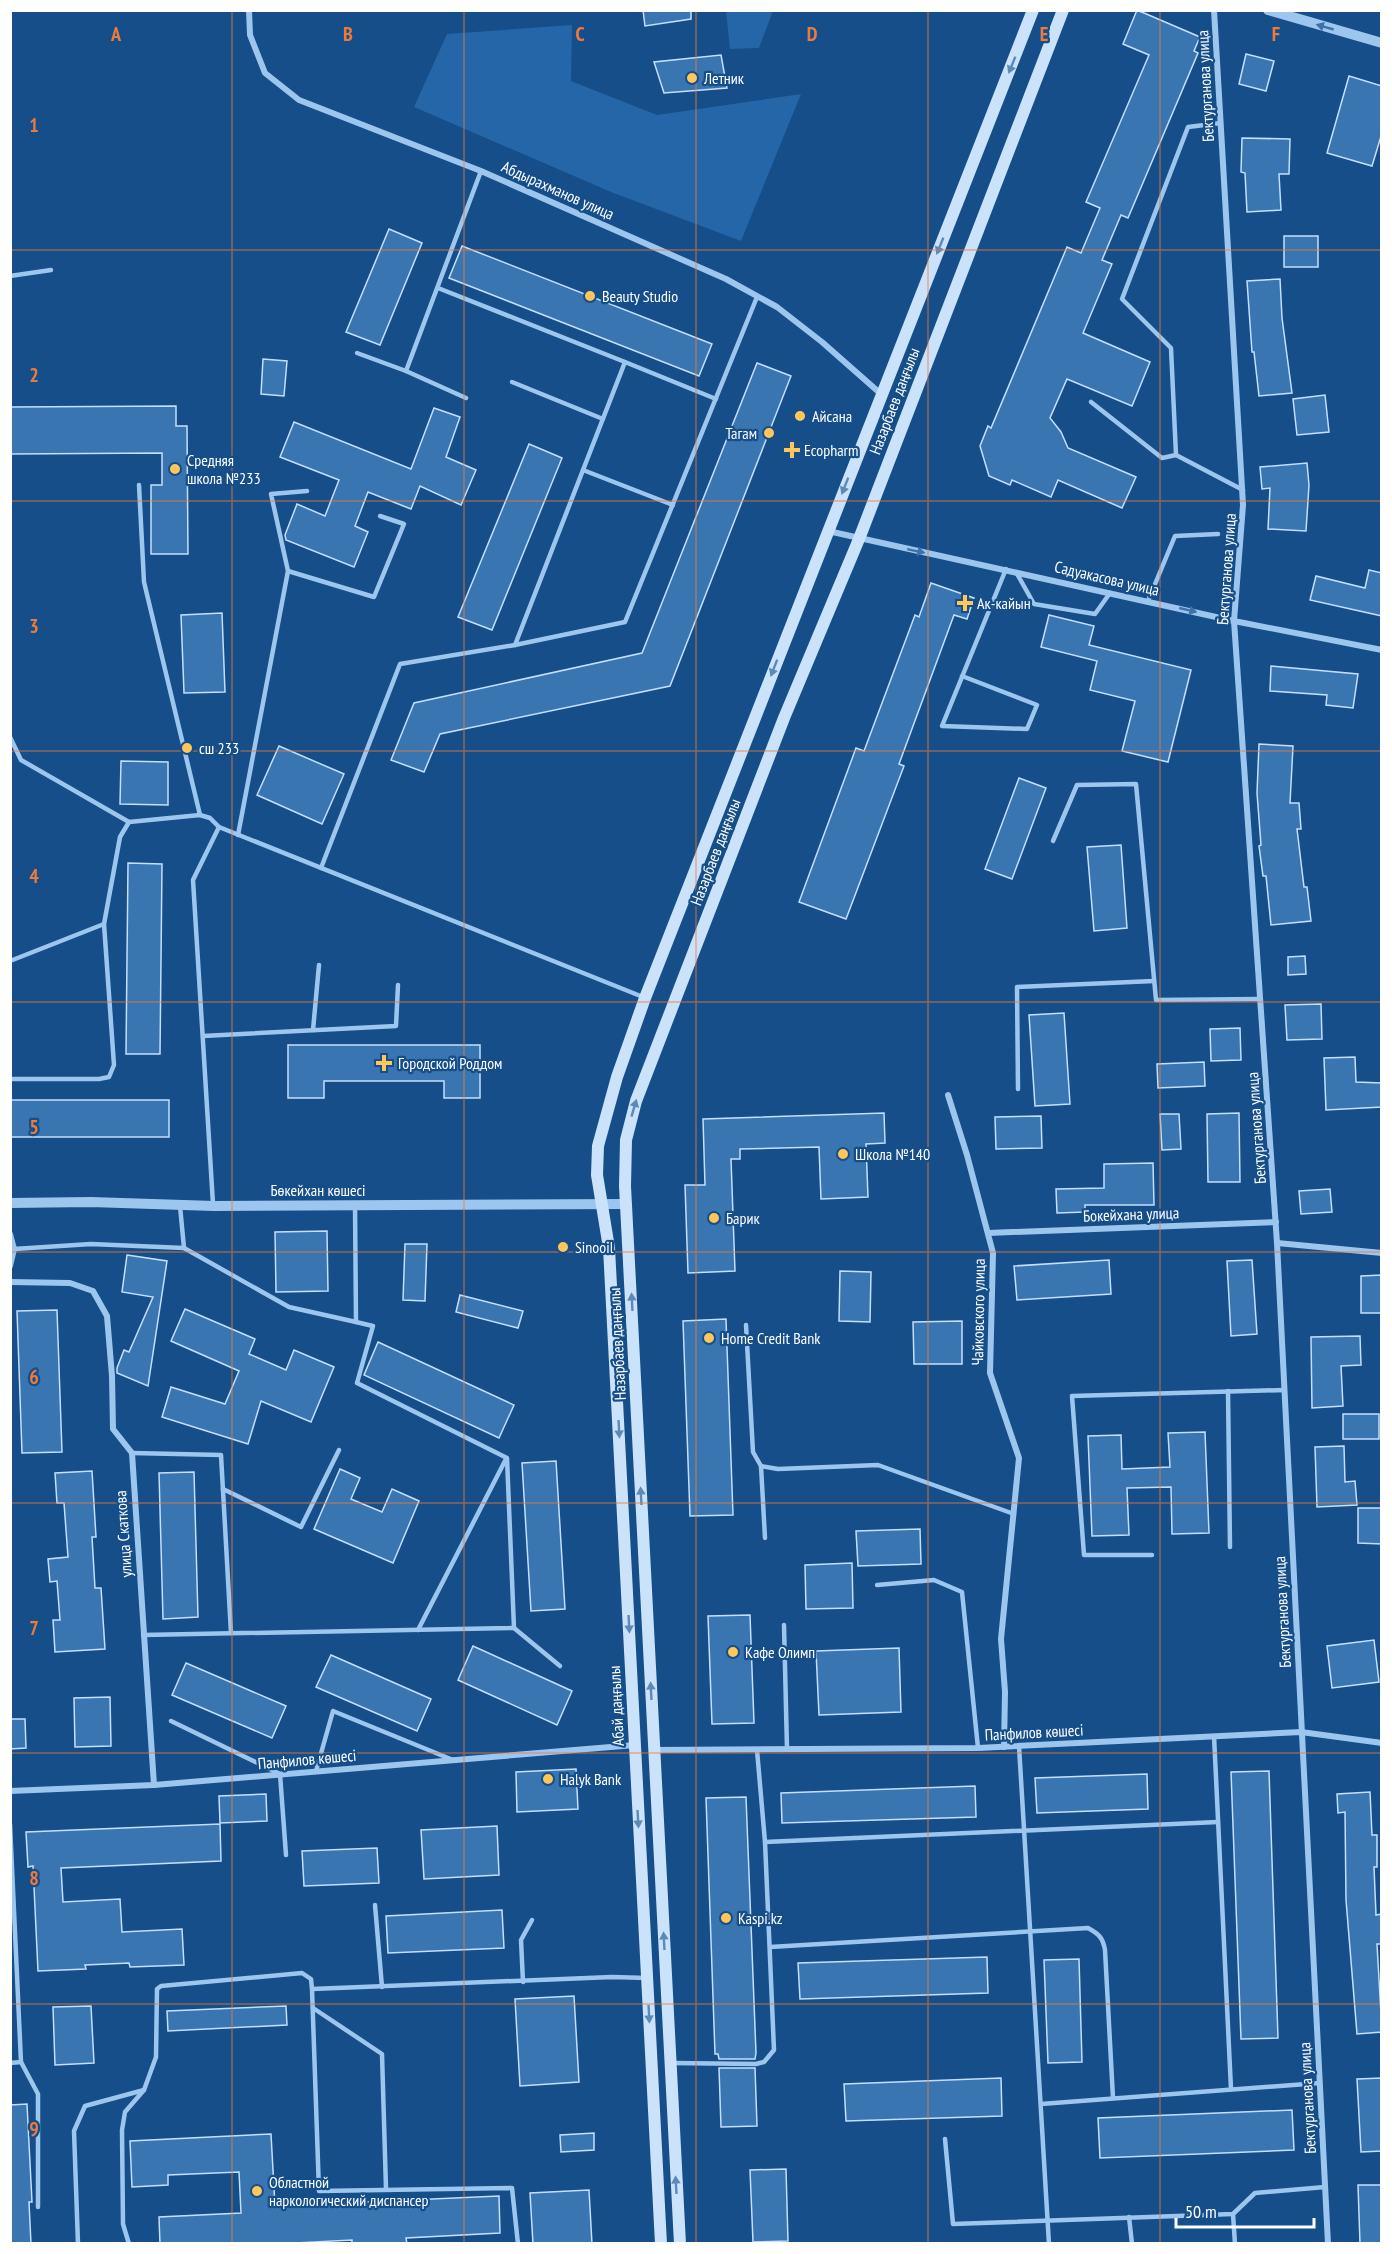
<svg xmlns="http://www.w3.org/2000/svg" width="1392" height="2254" font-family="'PT Sans Narrow',sans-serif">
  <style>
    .green { fill: #2466a7 }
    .building { fill: #3975b1; stroke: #c3dffb; stroke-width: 1.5 }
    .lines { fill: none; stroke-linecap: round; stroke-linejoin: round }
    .service { stroke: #9dc6ef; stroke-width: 4.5 }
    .minor { stroke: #9dc6ef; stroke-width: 6 }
    .tertiary { stroke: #9dc6ef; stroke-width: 10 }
    .secondary { stroke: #cae2fa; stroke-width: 12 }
    .oneway { fill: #3e72a8 }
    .oneway2 { fill: #5d89b6 }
    .grid { fill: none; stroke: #ed7a3d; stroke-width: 1.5; stroke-opacity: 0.55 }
    .poi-dot { fill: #ffc65a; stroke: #154e89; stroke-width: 2 }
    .labels { text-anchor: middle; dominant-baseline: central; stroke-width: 4.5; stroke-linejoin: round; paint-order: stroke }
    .poi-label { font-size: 16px; fill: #fff; stroke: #154e89; text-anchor: start }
    .street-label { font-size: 16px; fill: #fff; stroke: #154e89 }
    .grid-label { font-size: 20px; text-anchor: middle; font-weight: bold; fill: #ed7a3d; stroke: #154e89; stroke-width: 4.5; stroke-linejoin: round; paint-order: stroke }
  </style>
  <rect width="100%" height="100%" fill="#154e89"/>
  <g class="green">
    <polygon points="726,11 773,11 759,48 730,49"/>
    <polygon points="572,25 571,81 657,115 801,94 741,241 611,192 414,107 447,34"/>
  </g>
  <g class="building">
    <polygon points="643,10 691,10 691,19 645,26"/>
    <polygon points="1137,10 1200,37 1194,51 1198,53 1128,218 1121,215 1102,260 1112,264 1083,333 1150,362 1132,406 1067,379 1050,418 1061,432 1068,448 1136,477 1122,508 1058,480 1051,497 1012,480 1010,485 989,476 980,446 988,426 991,428 1067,247 1081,253 1100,208 1086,202 1149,55 1123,44"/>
    <polygon points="1246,54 1274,61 1266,91 1239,84"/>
    <polygon points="721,55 727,88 664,93 654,62"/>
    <polygon points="1349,76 1382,86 1382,133 1372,166 1327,153"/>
    <polygon points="1242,138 1290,139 1289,174 1279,174 1281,210 1247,212 1245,173 1241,172"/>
    <polygon points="389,229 422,243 380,345 346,332"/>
    <rect x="1284" y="236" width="34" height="31"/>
    <polygon points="462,246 712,344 699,376 449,278"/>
    <polygon points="1280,279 1282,318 1292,393 1259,396 1254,352 1252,352 1247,281"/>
    <polygon points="263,359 287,361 284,396 261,394"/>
    <polygon points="757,363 791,376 670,686 440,734 424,772 391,760 414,703 642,653"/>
    <polygon points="1325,395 1329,432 1297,435 1293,399"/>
    <polygon points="176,406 176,426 187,426 188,554 151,554 151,485 162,485 162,453 10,454 10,407"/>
    <polygon points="434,408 460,417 446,457 476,470 461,505 420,486 411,509 368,492 355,526 368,532 354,567 286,540 285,535 297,504 325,516 339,480 280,457 294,422 411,469"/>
    <polygon points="529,444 562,458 492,630 458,617"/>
    <polygon points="1307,463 1309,485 1306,531 1268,529 1270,488 1262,489 1260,467"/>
    <polygon points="1369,570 1382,573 1382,616 1310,600 1316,576 1365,588"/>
    <polygon points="931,583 974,598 967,619 954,615 899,764 904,766 846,919 799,902 856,748 864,751 915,615 919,617"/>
    <polygon points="222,613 225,692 184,693 181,615"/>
    <polygon points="1049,615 1094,626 1089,645 1191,670 1168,762 1122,751 1135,701 1090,690 1097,661 1041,647"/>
    <polygon points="1271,666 1358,674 1353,708 1326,705 1327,695 1270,691"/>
    <polygon points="1259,744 1293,746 1290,803 1299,803 1301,829 1297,829 1304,887 1307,887 1311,921 1271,925 1266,876 1263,876 1259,846 1261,845 1257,793"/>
    <polygon points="279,746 344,774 322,824 257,795"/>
    <polygon points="121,761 168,762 168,805 120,804"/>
    <polygon points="1019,778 1046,788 1012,879 985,869"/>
    <polygon points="1121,845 1127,928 1094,931 1087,847"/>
    <polygon points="128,863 162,864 160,1054 126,1054"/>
    <polygon points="1305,956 1306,974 1288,975 1288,957"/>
    <polygon points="1321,1004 1322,1039 1287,1040 1285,1005"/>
    <polygon points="1064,1013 1070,1104 1035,1106 1029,1015"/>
    <polygon points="1240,1028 1241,1060 1211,1061 1210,1029"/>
    <polygon points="288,1045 480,1045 480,1098 444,1098 444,1081 324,1081 324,1098 288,1098"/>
    <polygon points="1355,1057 1356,1082 1382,1083 1382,1107 1326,1110 1324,1058"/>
    <polygon points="1204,1062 1205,1086 1158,1088 1157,1064"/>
    <rect x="10" y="1100" width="159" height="37"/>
    <polygon points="884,1113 885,1143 866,1144 868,1197 821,1199 819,1147 740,1149 740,1159 731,1159 735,1271 688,1273 685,1185 705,1185 703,1119"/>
    <polygon points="1239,1113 1240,1182 1208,1182 1207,1114"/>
    <polygon points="1160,1114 1179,1114 1181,1149 1162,1150"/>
    <polygon points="1041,1116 1042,1148 996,1149 995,1117"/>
    <polygon points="1153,1163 1154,1205 1085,1205 1085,1212 1057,1213 1056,1189 1104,1188 1104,1164"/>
    <polygon points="1330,1189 1332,1212 1301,1214 1299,1191"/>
    <polygon points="327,1231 328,1291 276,1292 275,1232"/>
    <polygon points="405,1244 427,1244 425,1301 403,1300"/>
    <polygon points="127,1255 167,1261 148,1386 117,1373 117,1368 124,1350 129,1352 153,1297 122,1292"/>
    <polygon points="1109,1260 1111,1294 1017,1300 1014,1266"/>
    <polygon points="1252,1260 1257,1334 1231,1336 1227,1261"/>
    <polygon points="840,1271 871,1272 870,1322 839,1321"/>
    <polygon points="1382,1275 1382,1313 1361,1313 1361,1276"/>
    <polygon points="460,1295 523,1311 518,1328 456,1312"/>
    <polygon points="185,1309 255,1339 249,1354 286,1370 294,1350 334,1367 311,1422 261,1401 248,1444 162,1417 171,1387 225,1404 239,1371 171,1341"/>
    <polygon points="57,1310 62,1452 22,1453 17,1311"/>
    <polygon points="726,1319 733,1515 690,1516 683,1321"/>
    <polygon points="962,1321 962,1364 914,1364 913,1322"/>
    <polygon points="1360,1336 1361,1365 1341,1366 1343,1406 1312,1408 1311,1337"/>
    <polygon points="378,1342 514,1405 499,1438 364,1375"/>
    <rect x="1343" y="1414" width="36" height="25"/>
    <polygon points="1205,1432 1209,1533 1172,1534 1171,1487 1127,1488 1129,1535 1092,1536 1088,1436 1121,1435 1122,1469 1170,1467 1168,1433"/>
    <polygon points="1344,1446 1345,1482 1355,1481 1357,1505 1317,1507 1315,1447"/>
    <polygon points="556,1461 565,1609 531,1611 522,1463"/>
    <polygon points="340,1469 360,1478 351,1499 382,1512 392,1489 419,1501 393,1563 314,1529"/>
    <polygon points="92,1471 96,1537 92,1537 95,1588 101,1588 105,1649 55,1652 53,1620 60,1620 57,1581 50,1582 48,1559 68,1557 64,1503 57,1503 55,1473"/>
    <polygon points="194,1472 198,1617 163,1619 159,1473"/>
    <polygon points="1358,1508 1382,1508 1382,1544 1358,1543"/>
    <polygon points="920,1529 921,1564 858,1566 856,1531"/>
    <polygon points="852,1563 853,1608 806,1609 805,1565"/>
    <polygon points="750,1615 754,1723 712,1724 708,1616"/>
    <polygon points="1374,1640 1379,1682 1332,1688 1327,1646"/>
    <polygon points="473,1646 572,1691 557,1725 458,1680"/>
    <polygon points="899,1648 901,1712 819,1715 816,1651"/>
    <polygon points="331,1655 431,1699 417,1731 316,1687"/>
    <polygon points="186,1663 286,1706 272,1738 172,1695"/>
    <polygon points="110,1697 111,1746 75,1747 74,1698"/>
    <polygon points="10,1719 25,1719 26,1748 10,1749"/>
    <polygon points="576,1769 578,1809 517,1812 516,1772"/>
    <polygon points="1269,1771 1278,2038 1241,2039 1231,1772"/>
    <polygon points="1147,1774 1148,1809 1037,1813 1035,1778"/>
    <polygon points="975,1786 976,1817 782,1823 781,1793"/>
    <polygon points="1370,1792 1372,1835 1377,1835 1377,1867 1374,1867 1376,1915 1382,1914 1382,1944 1377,1944 1382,2032 1357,2034 1346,1900 1345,1812 1338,1813 1337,1794"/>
    <polygon points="266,1794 267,1821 220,1823 219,1796"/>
    <polygon points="746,1797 756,2053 755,2059 719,2059 718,2054 715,2054 706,1798"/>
    <polygon points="220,1824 221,1861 61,1868 63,1902 120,1899 122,1932 182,1929 184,1965 130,1967 129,1963 85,1965 86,1969 38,1971 33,1866 28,1867 26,1832"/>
    <polygon points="497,1826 499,1875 424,1879 421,1830"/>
    <polygon points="377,1848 379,1883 304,1886 302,1851"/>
    <polygon points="502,1910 504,1948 388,1953 386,1916"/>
    <polygon points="987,1957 988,1993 800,1999 798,1963"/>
    <polygon points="1079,1959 1082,2062 1048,2063 1044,1960"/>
    <polygon points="574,1996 579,2082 520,2086 515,1999"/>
    <polygon points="91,2006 94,2063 55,2065 53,2007"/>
    <polygon points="286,2006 287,2025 168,2031 167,2011"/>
    <polygon points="719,2068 755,2068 757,2126 721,2127"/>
    <polygon points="1001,2078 1002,2116 846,2121 844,2084"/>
    <polygon points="1382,2078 1382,2151 1361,2152 1357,2079"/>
    <polygon points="27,2104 32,2202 29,2202 31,2244 10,2244 10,2105"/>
    <polygon points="1292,2110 1294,2150 1100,2158 1098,2118"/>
    <polygon points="594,2133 594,2150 561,2152 560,2135"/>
    <polygon points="271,2134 275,2206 499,2196 500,2233 406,2238 407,2244 352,2244 352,2240 276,2244 160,2244 159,2217 241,2213 239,2172 168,2175 168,2185 132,2187 130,2141"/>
    <polygon points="786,2169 788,2241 753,2242 750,2170"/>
    <polygon points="1358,2185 1382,2185 1382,2244 1360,2244"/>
    <polygon points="589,2190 592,2244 533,2244 530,2193"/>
  </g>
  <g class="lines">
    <g class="service">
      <polyline points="1221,123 1188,127 1122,299 1171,348 1176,455 1243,490"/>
      <polyline points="10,276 51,270"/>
      <polyline points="438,288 625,362"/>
      <polyline points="357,353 406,371"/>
      <polyline points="512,382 603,419"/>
      <polyline points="466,398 406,371 481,171"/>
      <polyline points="1091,402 1162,458 1176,455"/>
      <polyline points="583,470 673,505"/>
      <polyline points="139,485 144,582 200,815"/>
      <polyline points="288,571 374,597 404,524 380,516"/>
      <polyline points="1016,572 1034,604 1095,614 1110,593"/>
      <polyline points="1148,601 1175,536 1218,534"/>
      <polyline points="515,645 625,362 716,399"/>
      <polyline points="962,676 1037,705 1027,729 942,726 1006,569"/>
      <polyline points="10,737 21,760 129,822"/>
      <polyline points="238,835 288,571 271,494 307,491"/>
      <polyline points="1053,841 1077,785 1136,784 1156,1000 1260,999"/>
      <polyline points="321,868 400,664 515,645 625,622 757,297"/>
      <polyline points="10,961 104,924 120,837 129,822 200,815 210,818 219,827"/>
      <polyline points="313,1030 319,965"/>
      <polyline points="203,1036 396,1026 398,985"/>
      <polyline points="10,1079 99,1079 109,1077 114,1065 104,924"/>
      <polyline points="1018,1089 1017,987 1154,981"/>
      <polyline points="213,1204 193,880 219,827 643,997"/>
      <polyline points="180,1206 184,1248 289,1307 356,1322"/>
      <polyline points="14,1249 91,1244 184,1248"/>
      <polyline points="746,1325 753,1452 761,1466 778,1469 878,1465 1014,1514"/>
      <polyline points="1228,1391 1230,1547"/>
      <polyline points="132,1453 221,1455 231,1633"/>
      <polyline points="761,1466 765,1538"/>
      <polyline points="223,1489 301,1527 339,1450"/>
      <polyline points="1152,1555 1084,1555 1072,1396 1284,1390"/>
      <polyline points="877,1585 934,1580 962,1592 978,1748"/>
      <polyline points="784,1625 787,1749"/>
      <polyline points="514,1628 560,1666"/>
      <polyline points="418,1630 506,1459"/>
      <polyline points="143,1635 514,1628 507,1458 357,1383 373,1326 356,1322 355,1205"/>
      <polyline points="171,1721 280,1774 286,1855"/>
      <polyline points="1214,1736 1231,2089"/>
      <polyline points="1019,1746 1049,2244"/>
      <polyline points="316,1771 333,1711 453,1760"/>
      <polyline points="10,1824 21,2062 10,2063"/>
      <polyline points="765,1842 1218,1822"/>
      <polyline points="375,1905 382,1987"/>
      <path d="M 770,1947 L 1088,1928 C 1099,1934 1103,1938 1105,1950 L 1113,2098"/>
      <polyline points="523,1982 521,1940 532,1920"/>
      <polyline points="312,1989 612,1977 647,1978"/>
      <polyline points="313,2008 382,2054 386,2189"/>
      <polyline points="21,2062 38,2094 38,2207"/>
      <polyline points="672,2063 756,2064 764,2062 774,2050 765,1842 757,1750"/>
      <polyline points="1041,2104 1320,2083"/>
      <polyline points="945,2139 953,2224 1233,2214 1255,2193 1325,2187"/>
      <polyline points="1233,2214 1235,2244"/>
      <polyline points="1129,2217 1132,2244"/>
      <polyline points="78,2244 74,2131 85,2106 144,2090"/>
      <polyline points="129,2244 123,2224 122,2130 125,2112 144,2090 156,2057 157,1989 161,1986 302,1973 311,1979 312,1989 319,2191 512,2188 518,2244"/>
    </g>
    <g class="minor">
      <polyline points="249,10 250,35 265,73 299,100 481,171 726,279 777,307 822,342 881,394"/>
      <polyline points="1214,10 1243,505 1234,621 1277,1243 1328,2244"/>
      <polyline points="828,531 1234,621 1382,650"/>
      <polyline points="948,1095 967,1155 993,1253 990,1373 1019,1458 1001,1639 1005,1692 1004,1747"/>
      <polyline points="988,1233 1276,1222"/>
      <polyline points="10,1234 14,1249 10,1266"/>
      <polyline points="1277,1243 1382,1253"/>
      <polyline points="10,1282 70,1283 93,1291 107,1316 112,1376 113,1429 132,1453 154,1785"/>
      <polyline points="654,1750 978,1748 1301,1732 1382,1743"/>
      <polyline points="10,1791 154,1785 635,1745"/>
    </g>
    <g class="tertiary">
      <polyline points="1268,10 1382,43"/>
      <polyline points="10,1203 91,1202 214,1206 626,1204"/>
    </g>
    <g class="secondary">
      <polyline points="661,2244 609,1248 597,1175 598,1146 617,1077 645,998 1033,10"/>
      <polyline points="680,2244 625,1186 626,1140 636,1101 784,718 859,539 1063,10"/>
    </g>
  </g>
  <defs><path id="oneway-solid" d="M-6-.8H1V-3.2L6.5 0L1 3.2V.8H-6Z" transform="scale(1.5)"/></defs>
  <g class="oneway">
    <use href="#oneway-solid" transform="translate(1325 27) rotate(-164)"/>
    <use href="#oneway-solid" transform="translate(916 551) rotate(12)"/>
    <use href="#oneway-solid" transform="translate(1188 610) rotate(13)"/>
  </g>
  <g class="oneway2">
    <use href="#oneway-solid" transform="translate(1012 65) rotate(112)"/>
    <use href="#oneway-solid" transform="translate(940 246) rotate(112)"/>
    <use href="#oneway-solid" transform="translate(845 486) rotate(111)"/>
    <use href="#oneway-solid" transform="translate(774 668) rotate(111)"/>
    <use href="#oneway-solid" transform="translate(634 1108) rotate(-74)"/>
    <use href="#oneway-solid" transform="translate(632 1302) rotate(-93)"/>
    <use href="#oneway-solid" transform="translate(619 1429) rotate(87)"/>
    <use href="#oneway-solid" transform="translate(641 1496) rotate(-93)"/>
    <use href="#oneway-solid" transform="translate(629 1624) rotate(87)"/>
    <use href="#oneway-solid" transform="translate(651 1691) rotate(-93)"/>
    <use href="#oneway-solid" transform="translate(638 1819) rotate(87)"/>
    <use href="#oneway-solid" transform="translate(664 1941) rotate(-93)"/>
    <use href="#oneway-solid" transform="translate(649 2014) rotate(87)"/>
    <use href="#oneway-solid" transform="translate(676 2185) rotate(-93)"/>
  </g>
  <path class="grid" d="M 232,10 L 232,2244M 464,10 L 464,2244M 696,10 L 696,2244M 928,10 L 928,2244M 1160,10 L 1160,2244M 10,250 L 1382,250M 10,501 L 1382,501M 10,751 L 1382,751M 10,1002 L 1382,1002M 10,1252 L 1382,1252M 10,1503 L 1382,1503M 10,1753 L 1382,1753M 10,2004 L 1382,2004"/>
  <g class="poi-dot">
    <circle cx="692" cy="78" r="6"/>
    <circle cx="590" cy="296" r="6"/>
    <circle cx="800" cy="416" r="6"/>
    <circle cx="769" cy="433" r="6"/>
    <path d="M789 441h6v6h6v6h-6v6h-6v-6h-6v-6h6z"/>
    <circle cx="175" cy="469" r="6"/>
    <path d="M962 594h6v6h6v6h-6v6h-6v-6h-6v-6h6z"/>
    <circle cx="187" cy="748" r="6"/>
    <path d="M381 1054h6v6h6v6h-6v6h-6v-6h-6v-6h6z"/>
    <circle cx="843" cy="1154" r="6"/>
    <circle cx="714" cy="1218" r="6"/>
    <circle cx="563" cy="1247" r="6"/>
    <circle cx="709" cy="1338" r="6"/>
    <circle cx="733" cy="1652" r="6"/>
    <circle cx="548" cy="1779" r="6"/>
    <circle cx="726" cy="1918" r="6"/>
    <circle cx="257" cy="2191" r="6"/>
  </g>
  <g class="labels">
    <g class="poi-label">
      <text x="704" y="78">Летник</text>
      <text x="602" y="296">Beauty Studio</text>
      <text x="812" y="416">Айсана</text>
      <text x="757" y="433" text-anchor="end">Тагам</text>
      <text x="804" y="450">Ecopharm</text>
      <text x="187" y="460">Средняя<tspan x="187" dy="18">школа №233</tspan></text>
      <text x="977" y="603">Ак-кайын</text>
      <text x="199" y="748">сш 233</text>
      <text x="398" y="1063">Городской Роддом</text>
      <text x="855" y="1154">Школа №140</text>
      <text x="726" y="1218">Барик</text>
      <text x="575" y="1247">Sinooil</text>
      <text x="721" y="1338">Home Credit Bank</text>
      <text x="745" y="1652">Кафе Олимп</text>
      <text x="560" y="1779">Halyk Bank</text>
      <text x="738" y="1918">Kaspi.kz</text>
      <text x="269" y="2182">Областной<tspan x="269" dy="18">наркологический диспансер</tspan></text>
    </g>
    <g class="street-label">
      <text transform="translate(1205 86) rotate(-93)">Бектурганова улица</text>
      <text transform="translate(558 190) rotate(24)">Абдырахманов улица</text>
      <text transform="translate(894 401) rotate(-69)">Назарбаев даңғылы</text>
      <text transform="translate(1226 569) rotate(-86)">Бектурганова улица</text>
      <text transform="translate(1107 578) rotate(13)">Садуакасова улица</text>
      <text transform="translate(715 852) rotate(-69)">Назарбаев даңғылы</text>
      <text transform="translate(1256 1128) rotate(-94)">Бектурганова улица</text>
      <text x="318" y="1190">Бөкейхан көшесі</text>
      <text transform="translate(1131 1214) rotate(-2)">Бокейхана улица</text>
      <text transform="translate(978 1312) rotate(-89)">Чайковского улица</text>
      <text transform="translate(617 1344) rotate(-93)">Назарбаев даңғылы</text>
      <text transform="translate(123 1534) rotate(-94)">улица Скаткова</text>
      <text transform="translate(1282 1612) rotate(-93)">Бектурганова улица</text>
      <text transform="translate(616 1706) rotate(-93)">Абай даңғылы</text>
      <text transform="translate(1034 1732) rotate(-3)">Панфилов көшесі</text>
      <text transform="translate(307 1759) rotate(-5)">Панфилов көшесі</text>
      <text transform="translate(1307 2098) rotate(-93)">Бектурганова улица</text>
    </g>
  </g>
  <g class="grid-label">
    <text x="116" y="41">A</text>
    <text x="348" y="41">B</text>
    <text x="580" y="41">C</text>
    <text x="812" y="41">D</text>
    <text x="1044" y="41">E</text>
    <text x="1276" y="41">F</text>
    <text x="34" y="132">1</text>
    <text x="34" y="382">2</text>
    <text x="34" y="633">3</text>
    <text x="34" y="883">4</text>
    <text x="34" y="1134">5</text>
    <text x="34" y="1384">6</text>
    <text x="34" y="1635">7</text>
    <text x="34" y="1885">8</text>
    <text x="34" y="2136">9</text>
  </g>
  <rect width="1392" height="2254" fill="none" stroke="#ffffff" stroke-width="24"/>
  <path d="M1176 2218v9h138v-9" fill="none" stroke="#ffffff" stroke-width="3"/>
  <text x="1185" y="2218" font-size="18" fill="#ffffff" stroke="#154e89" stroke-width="4.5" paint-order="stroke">50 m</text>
</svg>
